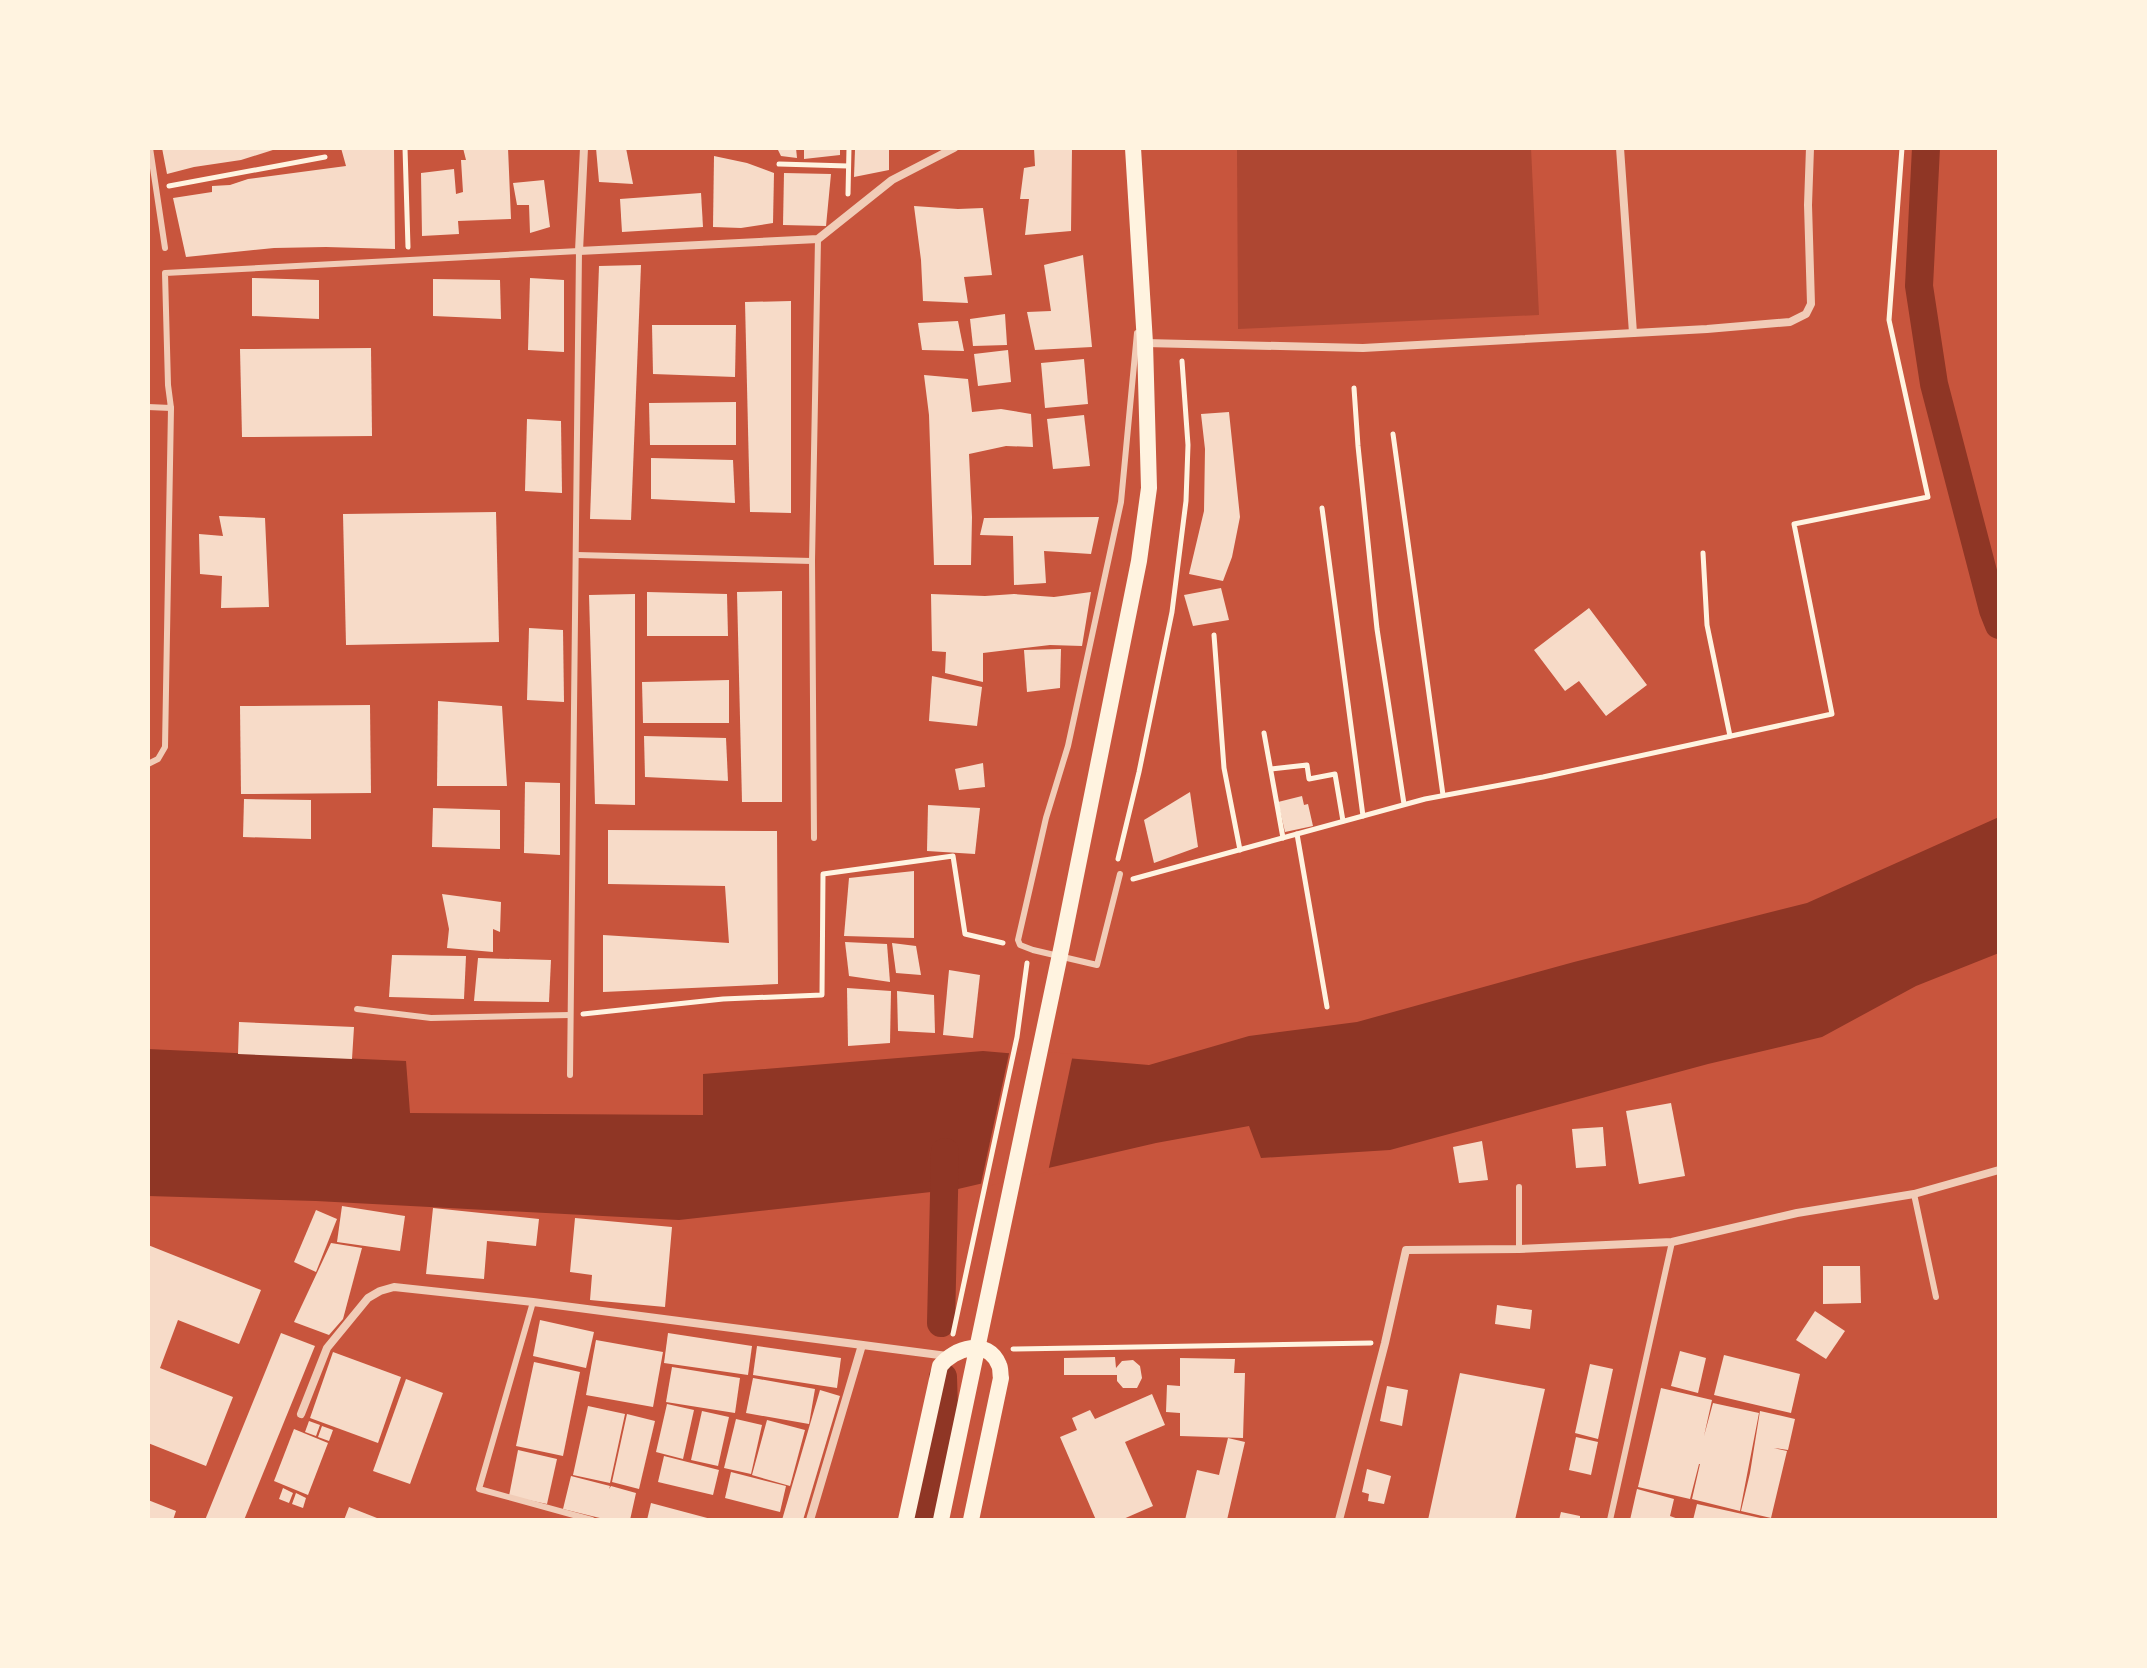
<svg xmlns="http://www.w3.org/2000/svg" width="2147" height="1668" font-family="Karla,sans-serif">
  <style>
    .green { fill: #ae4732 }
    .water { fill: #8f3625 }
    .pier { fill: #c8553d }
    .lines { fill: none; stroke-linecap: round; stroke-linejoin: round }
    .canal { stroke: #8f3625; stroke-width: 28 }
    .building { fill: #f7dbc8 }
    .path { stroke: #fff3e0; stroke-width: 5 }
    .service { stroke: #f1ccb7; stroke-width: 6 }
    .minor { stroke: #f1ccb7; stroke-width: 8 }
    .secondary { stroke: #fff3e0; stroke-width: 16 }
  </style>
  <rect width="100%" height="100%" fill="#c8553d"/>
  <polygon class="green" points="1237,148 1531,148 1539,315 1238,329"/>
  <polygon class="water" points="1999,817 1999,953 1916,986 1822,1037 1708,1064 1390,1150 1261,1158 1249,1126 1156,1143 958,1189 679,1220 316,1201 148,1196 148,1049 406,1061 410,1113 703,1115 703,1074 983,1051 1149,1065 1249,1036 1357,1022 1574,962 1807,903"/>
  <polygon class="pier" points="1010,1049 1073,1054 1048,1172 980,1188"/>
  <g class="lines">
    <g class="canal">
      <polyline points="1926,148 1919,286 1934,384 1993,610 1999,625"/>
      <polyline points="941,1323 945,1152"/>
      <polyline points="922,1520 944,1409 943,1377"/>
    </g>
  </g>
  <g class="building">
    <polygon points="162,148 276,148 276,149 241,160 194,167 167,174"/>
    <polygon points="341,148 394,148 395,249 326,247 274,248 186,257 173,198 212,192 212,186 230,185 248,179 346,166"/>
    <polygon points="463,148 508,148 511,219 458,221 459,234 422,236 421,173 454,169 456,194 463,192 461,160 466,160"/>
    <polygon points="596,148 626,148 633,184 599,182"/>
    <polygon points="777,148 796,148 797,158 781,156"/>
    <polygon points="804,148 840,148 840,155 804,159"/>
    <polygon points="866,148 889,148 889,170 854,177 855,150"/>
    <polygon points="1034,148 1072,148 1071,231 1025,235 1029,199 1020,199 1024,168 1035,166"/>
    <polygon points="714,156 747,163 774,173 773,223 741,228 713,227"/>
    <polygon points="784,173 831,174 826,226 783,225"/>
    <polygon points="544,180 550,227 530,233 529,205 517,205 513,183"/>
    <polygon points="701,193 703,227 622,232 620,199"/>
    <polygon points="914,206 958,209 983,208 992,275 964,277 968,303 923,301 921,260"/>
    <polygon points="1083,255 1092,347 1035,350 1027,312 1051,311 1044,265"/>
    <polygon points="641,265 631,520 590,519 599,266"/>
    <polygon points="252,278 319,280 319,319 252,316"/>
    <polygon points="530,278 564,280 564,352 528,350"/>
    <polygon points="433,279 500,280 501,319 433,316"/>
    <polygon points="791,301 791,513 750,512 745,302"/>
    <polygon points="1005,314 1007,345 973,346 970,319"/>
    <polygon points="958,321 964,351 922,350 918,323"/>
    <polygon points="652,325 736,325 735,377 653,374"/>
    <polygon points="371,348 372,436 242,437 240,349"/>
    <polygon points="1008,350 1011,382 978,386 974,354"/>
    <polygon points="1084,359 1088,404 1045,408 1041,363"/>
    <polygon points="924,375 968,379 972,412 1001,409 1031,414 1033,447 1006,446 969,454 972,517 971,565 934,565 929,415"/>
    <polygon points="736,402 736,445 650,445 649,403"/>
    <polygon points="1229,412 1240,517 1232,557 1223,581 1189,574 1204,511 1205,449 1201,414"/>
    <polygon points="1084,415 1090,466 1053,469 1047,419"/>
    <polygon points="527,419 561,421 562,493 525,491"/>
    <polygon points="651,458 733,460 735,503 651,499"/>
    <polygon points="496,512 499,642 346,645 343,514"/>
    <polygon points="219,516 265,518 269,607 221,608 222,576 200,574 199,534 223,536"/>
    <polygon points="1099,517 1091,554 1044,551 1046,583 1014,585 1013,536 980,535 984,518"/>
    <polygon points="1221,588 1229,620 1193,626 1184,595"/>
    <polygon points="782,591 782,802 742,802 737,592"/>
    <polygon points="647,592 727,594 728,636 647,636"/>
    <polygon points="1091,592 1082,646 1050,645 983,653 983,682 945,673 946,652 932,651 931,594 985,596 1014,594 1054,597"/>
    <polygon points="635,594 635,805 595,804 589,595"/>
    <polygon points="1589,608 1647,685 1606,716 1579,681 1565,691 1534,650"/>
    <polygon points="529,628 563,630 564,702 527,700"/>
    <polygon points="1061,649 1060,688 1027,692 1024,650"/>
    <polygon points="932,676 982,687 977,726 929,721"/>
    <polygon points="729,680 729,723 643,723 642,682"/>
    <polygon points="438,701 502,706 507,786 437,786"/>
    <polygon points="370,705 371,793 241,794 240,706"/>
    <polygon points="644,736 726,738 728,781 645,777"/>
    <polygon points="983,763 985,787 959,790 955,769"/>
    <polygon points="525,782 560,783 560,855 524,853"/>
    <polygon points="1190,792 1198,847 1154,863 1144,820"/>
    <polygon points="1302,796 1304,805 1308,804 1313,826 1285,832 1278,802"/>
    <polygon points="244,799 311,800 311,839 243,837"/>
    <polygon points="928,805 980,808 975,854 927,851"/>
    <polygon points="433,808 500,810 500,849 432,847"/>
    <polygon points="608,830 777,831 778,984 603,992 603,935 729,943 725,886 608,884"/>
    <polygon points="914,871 914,938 844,936 849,878"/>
    <polygon points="442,894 501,902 500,932 493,929 493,952 447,948 449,929"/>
    <polygon points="845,942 887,944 890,982 849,976"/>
    <polygon points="892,943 916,946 921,975 896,973"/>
    <polygon points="392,955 466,956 464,999 389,997"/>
    <polygon points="478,958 551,960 549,1002 474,1001"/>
    <polygon points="949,970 980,975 973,1038 943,1035"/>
    <polygon points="847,988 891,991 890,1043 848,1046"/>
    <polygon points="897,991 934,995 935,1033 898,1031"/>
    <polygon points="239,1022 354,1027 352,1059 238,1054"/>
    <polygon points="1671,1103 1685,1176 1639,1184 1626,1111"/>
    <polygon points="1603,1127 1606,1166 1576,1168 1572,1129"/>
    <polygon points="1482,1141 1488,1180 1459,1183 1453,1147"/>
    <polygon points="342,1206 405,1216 400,1251 337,1242"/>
    <polygon points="433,1208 539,1219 536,1246 487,1241 484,1279 426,1274"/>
    <polygon points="316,1210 337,1219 316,1272 294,1262"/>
    <polygon points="575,1218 672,1227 665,1307 590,1300 592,1275 570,1272"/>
    <polygon points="331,1243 362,1248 343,1319 329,1335 294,1322"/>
    <polygon points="148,1245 261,1290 239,1344 178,1320 160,1368 233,1397 206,1466 148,1443"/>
    <polygon points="1823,1266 1860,1266 1861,1303 1823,1304"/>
    <polygon points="1497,1305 1532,1310 1530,1329 1495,1324"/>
    <polygon points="1815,1311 1845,1331 1826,1359 1796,1340"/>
    <polygon points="540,1320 594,1332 586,1368 533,1356"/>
    <polygon points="281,1333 315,1346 244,1520 205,1520"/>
    <polygon points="668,1333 752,1346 748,1375 664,1363"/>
    <polygon points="596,1340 663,1352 653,1407 586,1395"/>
    <polygon points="757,1346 841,1358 837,1388 753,1375"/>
    <polygon points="1680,1351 1706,1358 1698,1393 1671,1386"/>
    <polygon points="333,1352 401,1377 378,1443 310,1418"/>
    <polygon points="1724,1355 1800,1374 1791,1413 1714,1395"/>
    <polygon points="1115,1357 1116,1368 1122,1361 1133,1360 1140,1366 1142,1378 1137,1388 1123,1388 1117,1381 1117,1375 1064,1375 1064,1358"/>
    <polygon points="1180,1358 1235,1359 1234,1373 1245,1373 1243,1438 1180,1436 1180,1413 1166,1412 1167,1385 1180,1386"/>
    <polygon points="534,1362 580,1372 563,1456 516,1446"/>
    <polygon points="1590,1364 1613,1369 1598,1439 1575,1433"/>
    <polygon points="672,1367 740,1378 735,1413 666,1402"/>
    <polygon points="1460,1373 1545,1389 1515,1520 1428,1520"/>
    <polygon points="753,1378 815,1389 809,1424 746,1413"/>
    <polygon points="406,1379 443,1393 410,1484 373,1471"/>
    <polygon points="1387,1386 1408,1390 1402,1426 1380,1421"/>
    <polygon points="1661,1388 1712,1400 1704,1436 1713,1403 1759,1413 1740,1511 1692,1499 1700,1464 1699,1464 1690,1499 1638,1487"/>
    <polygon points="820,1390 840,1396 803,1520 782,1520"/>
    <polygon points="1152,1394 1165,1425 1125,1442 1153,1506 1121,1520 1096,1520 1060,1437 1077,1430 1072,1418 1090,1410 1095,1419"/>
    <polygon points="667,1404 694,1410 683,1459 656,1452"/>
    <polygon points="588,1406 625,1414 610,1483 573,1475"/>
    <polygon points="702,1411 729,1417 718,1466 691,1460"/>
    <polygon points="1760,1411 1795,1419 1788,1450 1774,1448 1787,1451 1771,1518 1741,1511 1750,1473"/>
    <polygon points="627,1414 655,1421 639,1489 612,1482"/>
    <polygon points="736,1419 762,1425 751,1474 724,1468"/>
    <polygon points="767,1420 805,1430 790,1486 752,1475"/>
    <polygon points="309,1421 320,1425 316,1436 305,1432"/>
    <polygon points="322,1426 333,1430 329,1441 318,1437"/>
    <polygon points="294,1429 328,1443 308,1495 274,1481"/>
    <polygon points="1576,1437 1598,1442 1591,1475 1569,1470"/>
    <polygon points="1228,1438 1245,1442 1227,1520 1185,1520 1197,1470 1219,1475"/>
    <polygon points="518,1450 557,1459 547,1504 509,1496"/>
    <polygon points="664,1456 719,1470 713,1495 658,1482"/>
    <polygon points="1367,1469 1391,1476 1384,1504 1368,1501 1369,1494 1362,1492"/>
    <polygon points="731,1472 786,1486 780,1512 725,1498"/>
    <polygon points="571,1476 610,1486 609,1489 611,1486 636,1493 630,1520 608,1520 563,1509"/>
    <polygon points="283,1488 293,1493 289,1503 279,1499"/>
    <polygon points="1637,1489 1674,1499 1670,1516 1681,1520 1630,1520"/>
    <polygon points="296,1493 306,1498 303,1508 292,1504"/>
    <polygon points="148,1500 176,1511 173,1520 148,1520"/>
    <polygon points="651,1503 711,1519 711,1520 647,1520"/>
    <polygon points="1697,1504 1765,1519 1765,1520 1693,1520"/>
    <polygon points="349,1507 382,1520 344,1520"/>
    <polygon points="1561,1512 1580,1516 1580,1520 1559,1520"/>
  </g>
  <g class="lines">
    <g class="path">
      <polyline points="405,148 408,247"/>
      <polyline points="779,164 848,166"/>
      <polyline points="169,186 325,157"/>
      <polyline points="848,194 849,148"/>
      <polyline points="1354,388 1358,446 1377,629 1404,804"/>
      <polyline points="1393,434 1443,795"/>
      <polyline points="1322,508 1363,816"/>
      <polyline points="1703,553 1707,625 1730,736"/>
      <polyline points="1214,635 1224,768 1240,850"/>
      <polyline points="1264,733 1283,838"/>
      <polyline points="1271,769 1307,765 1309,779 1335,774 1343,821"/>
      <polyline points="1297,834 1327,1007"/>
      <polyline points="1118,859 1139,772 1172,612 1186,501 1188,445 1182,361"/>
      <polyline points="1133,879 1425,799 1543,777 1832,714 1794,524 1928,497 1889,320 1902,148"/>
      <polyline points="583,1014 723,999 822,995 823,874 953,856 965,934 1003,943"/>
      <polyline points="953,1334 1017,1037 1027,963"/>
      <polyline points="1013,1349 1371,1343"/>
    </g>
    <g class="service">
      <polyline points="150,148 165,248"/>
      <polyline points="148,407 171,408 168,385 165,273 579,251 570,1075"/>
      <polyline points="577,555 812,561"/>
      <polyline points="148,764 158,759 165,747 171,408"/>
      <polyline points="814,838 812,561 818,239"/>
      <polyline points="1120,874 1097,965 1033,950 1020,945 1018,940 1046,818 1068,746 1121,502 1137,333"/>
      <polyline points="357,1009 431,1018 570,1015"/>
      <polyline points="1914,1194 1936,1297"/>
      <polyline points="1519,1249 1519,1187"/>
      <polyline points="533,1302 479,1489 592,1520"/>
      <polyline points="1610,1520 1672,1242"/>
    </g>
    <g class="minor">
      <polyline points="584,148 579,251 818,239 892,180 954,148"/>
      <polyline points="1620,148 1633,333"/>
      <polyline points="1145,343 1363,348 1707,329 1790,322 1806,314 1811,304 1808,205 1810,148"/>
      <polyline points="301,1414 327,1348 368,1298 380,1291 394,1287 533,1302 947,1356"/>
      <polyline points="810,1520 862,1345"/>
      <polyline points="1339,1520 1385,1343 1406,1250 1519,1249 1672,1242 1797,1213 1914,1194 1999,1170"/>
    </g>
    <g class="secondary">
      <path d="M 906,1520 L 940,1366 C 954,1348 988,1337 999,1365 C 1001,1369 1000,1374 1001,1378 L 971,1520"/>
      <polyline points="941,1520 1062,945 1139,561 1149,488 1145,343 1133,148"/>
    </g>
  </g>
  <rect width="2147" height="1668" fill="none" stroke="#fff3e0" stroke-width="300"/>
</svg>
